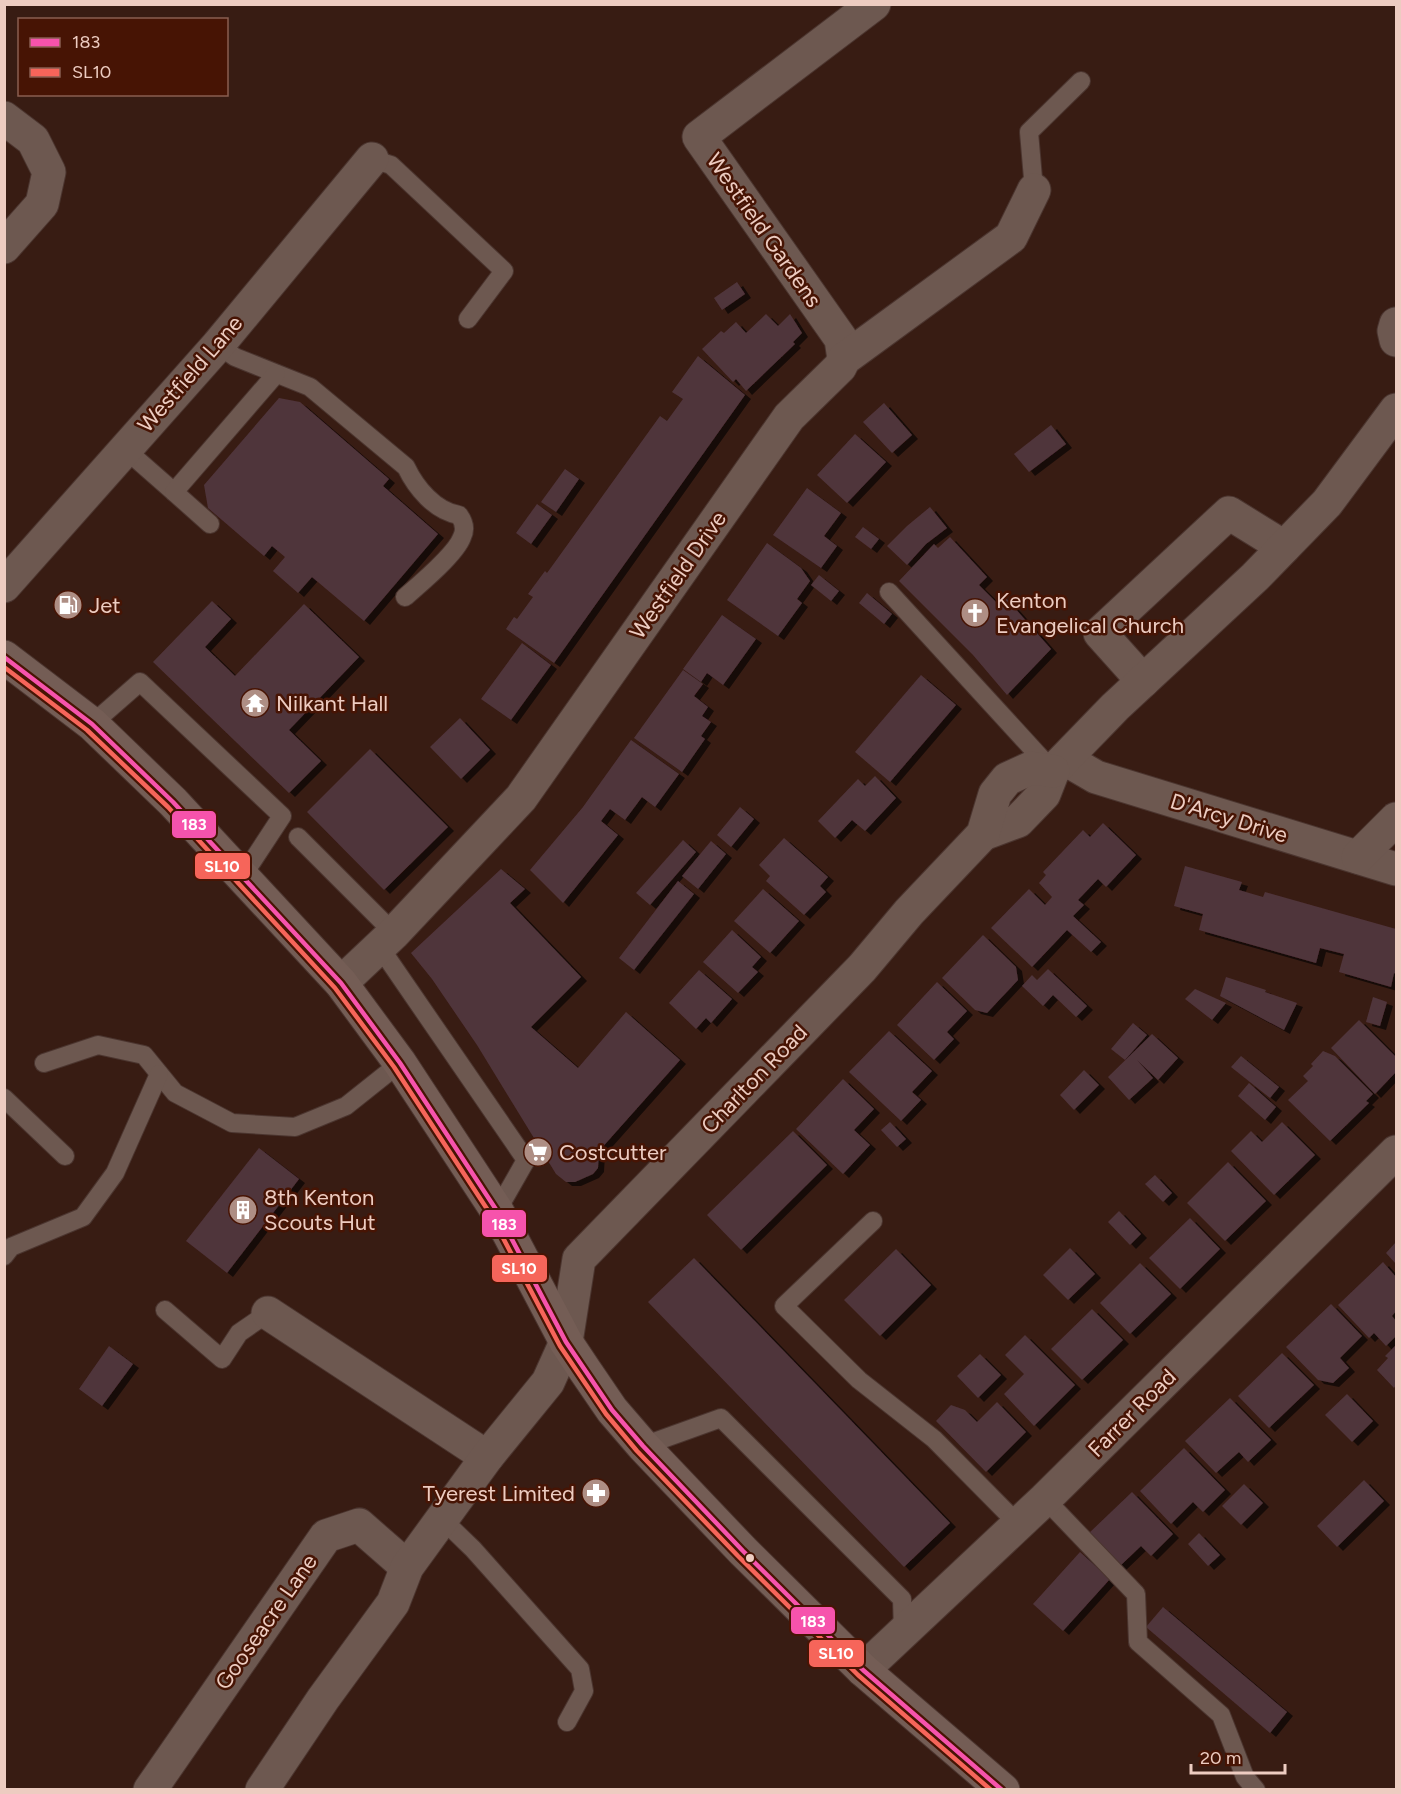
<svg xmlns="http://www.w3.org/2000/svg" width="1401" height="1794" font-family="Figtree,sans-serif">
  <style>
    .building { fill: #50343b; filter: url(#shadow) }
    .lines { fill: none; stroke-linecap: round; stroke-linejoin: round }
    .lane-casing { stroke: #4b352f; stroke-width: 20 }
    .street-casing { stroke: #4b352f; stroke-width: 35 }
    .primary-casing { stroke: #4b352f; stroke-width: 35 }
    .lane { stroke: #6d5850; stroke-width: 18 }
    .street { stroke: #6d5850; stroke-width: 33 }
    .primary { stroke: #745d55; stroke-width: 33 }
    .bus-1-casing { stroke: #471404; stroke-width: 9 }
    .bus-2-casing { stroke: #471404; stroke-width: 9 }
    .bus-1 { stroke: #f653ac; stroke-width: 4.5 }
    .bus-2 { stroke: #f6655a; stroke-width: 4.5 }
    .bus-dot { fill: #edccc1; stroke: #471404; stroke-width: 2 }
    .labels { text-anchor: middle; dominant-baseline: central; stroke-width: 5; stroke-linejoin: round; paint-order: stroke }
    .street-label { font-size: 22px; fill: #edccc1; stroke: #471404 }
    .poi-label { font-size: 22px; fill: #edccc1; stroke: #471404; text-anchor: start }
    .line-badge { stroke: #471404; stroke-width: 2 }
    .badge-label { font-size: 16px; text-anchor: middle; font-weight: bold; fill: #fff }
  </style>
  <defs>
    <filter id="shadow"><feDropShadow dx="6" dy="4" stdDeviation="0" flood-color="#0009"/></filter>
  </defs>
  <rect width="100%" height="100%" fill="#381c13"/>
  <g class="building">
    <polygon points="737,282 745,294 722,310 714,298"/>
    <polygon points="766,314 778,326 790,314 802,333 793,342 795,344 746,391 736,379 733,382 702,349 721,331 724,333 736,322 746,333"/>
    <polygon points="698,356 745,395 554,663 506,629 514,617 517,619 533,597 528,594 545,571 547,573 555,562 660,416 667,421 683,399 672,392"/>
    <polygon points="279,398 300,402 389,479 383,486 438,534 364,621 312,577 298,593 273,571 285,557 272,546 264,556 208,508 204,485"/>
    <polygon points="884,403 912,435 892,453 863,422"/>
    <polygon points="1051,425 1066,444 1029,472 1014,454"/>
    <polygon points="855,434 886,462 847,503 817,475"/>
    <polygon points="565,469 579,479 556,512 541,502"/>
    <polygon points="807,488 841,513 824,536 837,546 821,568 773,535"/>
    <polygon points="537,504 552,515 531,544 516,533"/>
    <polygon points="930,507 947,528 926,544 907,565 887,546 907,526"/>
    <polygon points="863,527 879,539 871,549 855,537"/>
    <polygon points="950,537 987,577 979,585 999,605 1006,598 1051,649 1007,695 973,655 899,581 934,544 938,548"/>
    <polygon points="767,543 801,568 810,581 797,599 802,603 778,636 727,600"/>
    <polygon points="819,575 839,591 831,601 811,585"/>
    <polygon points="867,593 892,614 884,624 859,603"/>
    <polygon points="212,601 231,619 205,647 235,676 304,604 359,657 289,730 321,761 289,793 153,662"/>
    <polygon points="722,615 756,639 723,685 707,673 701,682 683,669"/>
    <polygon points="522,643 551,665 511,720 481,699"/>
    <polygon points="683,670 703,684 694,696 708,707 702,716 711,722 701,736 705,739 682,772 634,738"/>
    <polygon points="921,675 956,705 890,782 855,752"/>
    <polygon points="460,718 490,750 461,779 430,747"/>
    <polygon points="631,740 679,774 655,807 642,797 625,820 610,809 601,821 618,835 563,903 530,870 583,807"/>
    <polygon points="370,749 448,827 384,890 307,812"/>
    <polygon points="875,776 896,798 865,831 852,820 835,838 818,821 858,779 865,786"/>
    <polygon points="740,807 754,819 731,847 717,835"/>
    <polygon points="1103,823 1136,855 1106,887 1098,879 1078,900 1084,905 1073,916 1101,942 1091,952 1067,930 1032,967 991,928 1029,889 1045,905 1052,897 1039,883 1046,875 1043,872 1083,830 1090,837"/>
    <polygon points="784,838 828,877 820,886 826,892 804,915 766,881 770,876 759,865"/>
    <polygon points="683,840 696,852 650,905 636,893"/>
    <polygon points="711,841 726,854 698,889 682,876"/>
    <polygon points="1185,866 1242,882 1239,890 1263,897 1265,892 1396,929 1396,974 1394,973 1391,987 1339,972 1344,954 1320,948 1316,963 1199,930 1203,914 1174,906"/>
    <polygon points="501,869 525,889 510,903 581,977 531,1027 578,1068 626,1012 680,1060 599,1151 598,1168 593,1174 575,1182 566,1182 556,1174 477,1045 432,979 411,953"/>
    <polygon points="678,881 694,894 634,970 619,958"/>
    <polygon points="763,889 799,921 770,953 734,921"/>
    <polygon points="732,930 761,957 752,967 758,972 738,993 703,962"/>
    <polygon points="983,935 1016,967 1018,980 987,1013 975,1010 942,978"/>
    <polygon points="1048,969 1087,1006 1076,1017 1053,995 1043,1006 1022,986 1032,975 1037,980"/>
    <polygon points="699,970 732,999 711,1023 706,1018 696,1029 669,1003"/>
    <polygon points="1226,977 1266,990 1265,992 1297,1003 1284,1030 1220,996"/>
    <polygon points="937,982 967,1011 947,1032 954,1039 934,1060 897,1025"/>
    <polygon points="1195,989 1226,1003 1212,1020 1185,999"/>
    <polygon points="1373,997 1387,1002 1380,1026 1366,1022"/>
    <polygon points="1359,1020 1396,1057 1396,1072 1375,1094 1331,1048"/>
    <polygon points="1133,1023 1147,1035 1125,1060 1111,1049"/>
    <polygon points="889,1031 932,1071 912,1092 921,1100 901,1121 849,1072"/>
    <polygon points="1152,1034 1178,1058 1158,1080 1137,1060 1153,1078 1129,1100 1108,1077"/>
    <polygon points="1323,1051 1335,1056 1373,1094 1366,1101 1369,1103 1330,1141 1288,1100 1308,1081 1303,1076 1313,1066 1311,1064"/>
    <polygon points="1241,1056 1279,1087 1270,1098 1231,1067"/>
    <polygon points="1084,1070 1099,1085 1074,1110 1060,1095"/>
    <polygon points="843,1079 874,1109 854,1130 870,1145 843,1174 796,1129"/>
    <polygon points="1249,1083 1276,1107 1265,1120 1238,1096"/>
    <polygon points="890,1122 906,1139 897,1147 881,1130"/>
    <polygon points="1282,1122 1315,1155 1274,1195 1231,1151 1251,1131 1262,1142"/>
    <polygon points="793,1131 827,1165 741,1250 707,1215"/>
    <polygon points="259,1148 299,1179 227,1273 186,1241"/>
    <polygon points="1228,1162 1266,1201 1225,1241 1187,1203"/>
    <polygon points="1155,1175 1172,1193 1163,1202 1145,1184"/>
    <polygon points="1119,1211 1141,1234 1130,1245 1108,1222"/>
    <polygon points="1190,1218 1220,1249 1180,1289 1149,1258"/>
    <polygon points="1396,1242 1396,1264 1386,1253"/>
    <polygon points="1070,1248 1095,1274 1068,1300 1043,1275"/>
    <polygon points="896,1249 931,1285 880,1336 844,1300"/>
    <polygon points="694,1258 950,1523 904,1567 648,1302"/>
    <polygon points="1383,1262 1396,1277 1396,1311 1392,1316 1396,1321 1396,1336 1386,1346 1374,1333 1369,1338 1338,1305"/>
    <polygon points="1140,1263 1171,1294 1130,1334 1100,1303"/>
    <polygon points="1331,1304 1362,1336 1340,1358 1349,1368 1333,1383 1318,1380 1286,1347"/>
    <polygon points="1092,1309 1123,1340 1082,1380 1051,1349"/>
    <polygon points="1025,1335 1075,1385 1034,1426 1004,1394 1024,1374 1005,1355"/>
    <polygon points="109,1346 133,1364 102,1406 79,1389"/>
    <polygon points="1395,1346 1396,1348 1396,1385 1394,1388 1377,1370 1388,1358 1385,1356"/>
    <polygon points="1282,1353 1314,1385 1269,1428 1238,1396"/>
    <polygon points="980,1354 1001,1375 978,1398 957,1376"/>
    <polygon points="1347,1394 1373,1421 1352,1442 1325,1415"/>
    <polygon points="1230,1398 1271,1440 1248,1462 1239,1452 1216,1473 1185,1441"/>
    <polygon points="997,1402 1026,1432 986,1472 936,1421 951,1405 965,1410 977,1422"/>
    <polygon points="1184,1448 1225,1490 1203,1512 1193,1502 1171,1524 1140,1491"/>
    <polygon points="1364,1480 1384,1501 1337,1547 1317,1526"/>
    <polygon points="1244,1484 1263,1503 1241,1525 1222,1506"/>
    <polygon points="1132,1492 1173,1534 1151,1556 1141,1546 1119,1567 1087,1535"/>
    <polygon points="1199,1533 1220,1555 1208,1566 1188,1544"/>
    <polygon points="1080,1552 1110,1579 1063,1631 1033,1604"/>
    <polygon points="1163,1607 1287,1712 1270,1733 1146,1627"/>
  </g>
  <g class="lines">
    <g class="lane-casing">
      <g id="lane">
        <polyline points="372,159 391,165 504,271 468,319"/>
        <polyline points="1034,190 1029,132 1081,81"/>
        <path d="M 218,345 L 235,357 L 310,387 L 406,467 C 416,488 435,511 459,515 C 464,522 466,529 462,537 C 456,554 419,585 405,597"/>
        <polyline points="125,449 174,492"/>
        <polyline points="210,524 174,492 276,374"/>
        <polyline points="889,592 1052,770"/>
        <polyline points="92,724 140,682 282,816 242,877"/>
        <polyline points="298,837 394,933"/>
        <polyline points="379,946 526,1160 497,1211"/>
        <polyline points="44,1063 98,1045 144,1055 175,1093 232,1123 295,1127 346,1106 400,1063"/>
        <polyline points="4,1098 65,1156"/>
        <polyline points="873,1221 784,1306 859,1380 934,1439 1018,1524"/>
        <polyline points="4,1256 11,1247 83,1217 115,1173 159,1074"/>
        <polyline points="165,1310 222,1359 239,1333 268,1313"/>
        <polyline points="643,1446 721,1418 902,1599 903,1632"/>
        <polyline points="1045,1499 1136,1594 1138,1642 1221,1715 1245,1777 1256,1790"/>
        <polyline points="442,1519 473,1549 580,1669 584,1691 567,1722"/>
      </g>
    </g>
    <g class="street-casing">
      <g id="street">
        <polyline points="4,118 33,140 49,172 42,204 4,247"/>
        <polyline points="1396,324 1394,331 1396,340"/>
        <polyline points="844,359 841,339 699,137 874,4"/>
        <polyline points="4,586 218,345 372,159"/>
        <polyline points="1143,681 1100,633 1229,513 1284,547"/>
        <polyline points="1065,759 1096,777 1396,869"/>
        <polyline points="983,834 1018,821 1044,794 1053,771 1115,707 1255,577 1327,503 1396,410"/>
        <polyline points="1358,857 1396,819"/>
        <polyline points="341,983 394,933 521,798 789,417 840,367 844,359 1011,237 1034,190"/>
        <polyline points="268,1313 487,1457"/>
        <polyline points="863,1670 1045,1499 1396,1152"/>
        <polyline points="150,1790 326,1536 359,1525 407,1567"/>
        <polyline points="262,1790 323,1699 393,1603 407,1567 487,1457 548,1382 566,1342 579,1259 862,968 909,912 983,834 995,794 1007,779 1031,768 1053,771"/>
      </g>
    </g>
    <g class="primary-casing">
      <polyline id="primary" points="4,657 92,724 173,802 341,983 400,1063 497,1211 566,1342 584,1369 612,1410 643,1446 743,1551 863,1670 1003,1790"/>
    </g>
    <use href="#lane" class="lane"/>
    <use href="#street" class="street"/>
    <use href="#primary" class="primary"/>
    <g class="bus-1-casing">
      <polyline id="bus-1" points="4,657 92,724 173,802 341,983 400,1063 497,1211 566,1342 612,1410 643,1446 743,1551 863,1670 1002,1790"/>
    </g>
    <g class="bus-2-casing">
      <polyline id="bus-2" points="4,667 87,730 168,807 335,988 394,1067 491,1215 560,1346 606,1414 637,1451 738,1556 858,1675 991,1790"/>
    </g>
    <use href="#bus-1" class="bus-1"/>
    <use href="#bus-2" class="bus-2"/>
  </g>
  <defs>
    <g id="fuel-disc" transform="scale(1.5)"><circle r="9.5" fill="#ae8e84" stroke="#471404"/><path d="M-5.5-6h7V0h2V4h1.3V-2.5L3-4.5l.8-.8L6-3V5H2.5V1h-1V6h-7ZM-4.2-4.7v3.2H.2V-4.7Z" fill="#fff"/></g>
    <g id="church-disc" transform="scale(1.5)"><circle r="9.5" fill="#ae8e84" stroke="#471404"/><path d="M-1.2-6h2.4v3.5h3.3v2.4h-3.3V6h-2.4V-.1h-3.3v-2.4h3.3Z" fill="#fff"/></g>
    <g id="temple-disc" transform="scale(1.5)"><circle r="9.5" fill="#ae8e84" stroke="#471404"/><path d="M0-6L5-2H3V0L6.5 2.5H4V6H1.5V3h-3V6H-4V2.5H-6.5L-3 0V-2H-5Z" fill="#fff"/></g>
    <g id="supermarket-disc" transform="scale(1.5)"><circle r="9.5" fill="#ae8e84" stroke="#471404"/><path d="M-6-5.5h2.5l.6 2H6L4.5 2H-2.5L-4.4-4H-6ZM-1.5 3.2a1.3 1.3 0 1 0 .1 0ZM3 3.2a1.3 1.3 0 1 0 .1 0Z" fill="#fff"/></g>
    <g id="building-disc" transform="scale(1.5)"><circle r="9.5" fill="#ae8e84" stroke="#471404"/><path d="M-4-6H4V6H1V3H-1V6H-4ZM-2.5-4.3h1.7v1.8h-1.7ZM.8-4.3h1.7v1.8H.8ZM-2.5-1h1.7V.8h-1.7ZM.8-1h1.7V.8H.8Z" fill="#fff"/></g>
    <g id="pharmacy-disc" transform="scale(1.5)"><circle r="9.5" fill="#ae8e84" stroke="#471404"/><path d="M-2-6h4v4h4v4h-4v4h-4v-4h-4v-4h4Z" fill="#fff"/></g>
  </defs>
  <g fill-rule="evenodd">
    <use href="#fuel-disc" x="68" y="605"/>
    <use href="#church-disc" x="975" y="613"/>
    <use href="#temple-disc" x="255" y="703"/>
    <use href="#supermarket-disc" x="538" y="1152"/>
    <use href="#building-disc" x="243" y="1210"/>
    <use href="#pharmacy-disc" x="596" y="1493"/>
  </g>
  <circle class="bus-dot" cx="750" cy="1558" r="5"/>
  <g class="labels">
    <g class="street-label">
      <text transform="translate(764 230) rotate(55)">Westfield Gardens</text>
      <text transform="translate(190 374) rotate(-49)">Westfield Lane</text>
      <text transform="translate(678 575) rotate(-55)">Westfield Drive</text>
      <text transform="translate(1229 818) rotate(17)">D'Arcy Drive</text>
      <text transform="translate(754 1079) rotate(-46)">Charlton Road</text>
      <text transform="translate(1132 1413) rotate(-45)">Farrer Road</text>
      <text transform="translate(266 1622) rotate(-55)">Gooseacre Lane</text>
    </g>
    <g class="poi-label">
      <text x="996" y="600">Kenton<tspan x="996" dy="25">Evangelical Church</tspan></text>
      <text x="89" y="605">Jet</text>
      <text x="276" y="703">Nilkant Hall</text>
      <text x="559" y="1152">Costcutter</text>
      <text x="264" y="1197">8th Kenton<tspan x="264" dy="25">Scouts Hut</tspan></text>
      <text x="575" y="1493" text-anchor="end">Tyerest Limited</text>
    </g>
  </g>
  <g class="line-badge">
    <rect x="171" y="810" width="46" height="29" rx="6" fill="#f653ac"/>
    <rect x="194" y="852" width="57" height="28" rx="6" fill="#f6655a"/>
    <rect x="481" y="1209" width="46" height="29" rx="6" fill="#f653ac"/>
    <rect x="491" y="1254" width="57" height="29" rx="6" fill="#f6655a"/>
    <rect x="790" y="1606" width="46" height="29" rx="6" fill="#f653ac"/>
    <rect x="808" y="1639" width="57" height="29" rx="6" fill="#f6655a"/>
  </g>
  <g class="badge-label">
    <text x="194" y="830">183</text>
    <text x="222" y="872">SL10</text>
    <text x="504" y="1230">183</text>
    <text x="519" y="1274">SL10</text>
    <text x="813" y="1627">183</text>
    <text x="836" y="1659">SL10</text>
  </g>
  <rect width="1401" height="1794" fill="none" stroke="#edccc1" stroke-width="12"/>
  <rect x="18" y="18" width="210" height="78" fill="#471404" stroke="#895e50" stroke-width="1.5"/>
  <rect x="30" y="38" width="30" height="9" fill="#f653ac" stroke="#895e50" stroke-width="1.5"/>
  <text x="72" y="48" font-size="18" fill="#edccc1">183</text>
  <rect x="30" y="68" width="30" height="9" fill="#f6655a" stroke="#895e50" stroke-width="1.5"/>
  <text x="72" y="78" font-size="18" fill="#edccc1">SL10</text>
  <path d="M1191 1764v9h94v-9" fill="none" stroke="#edccc1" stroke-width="3"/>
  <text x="1200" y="1764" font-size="18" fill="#edccc1" stroke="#471404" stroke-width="4.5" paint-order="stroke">20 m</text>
</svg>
